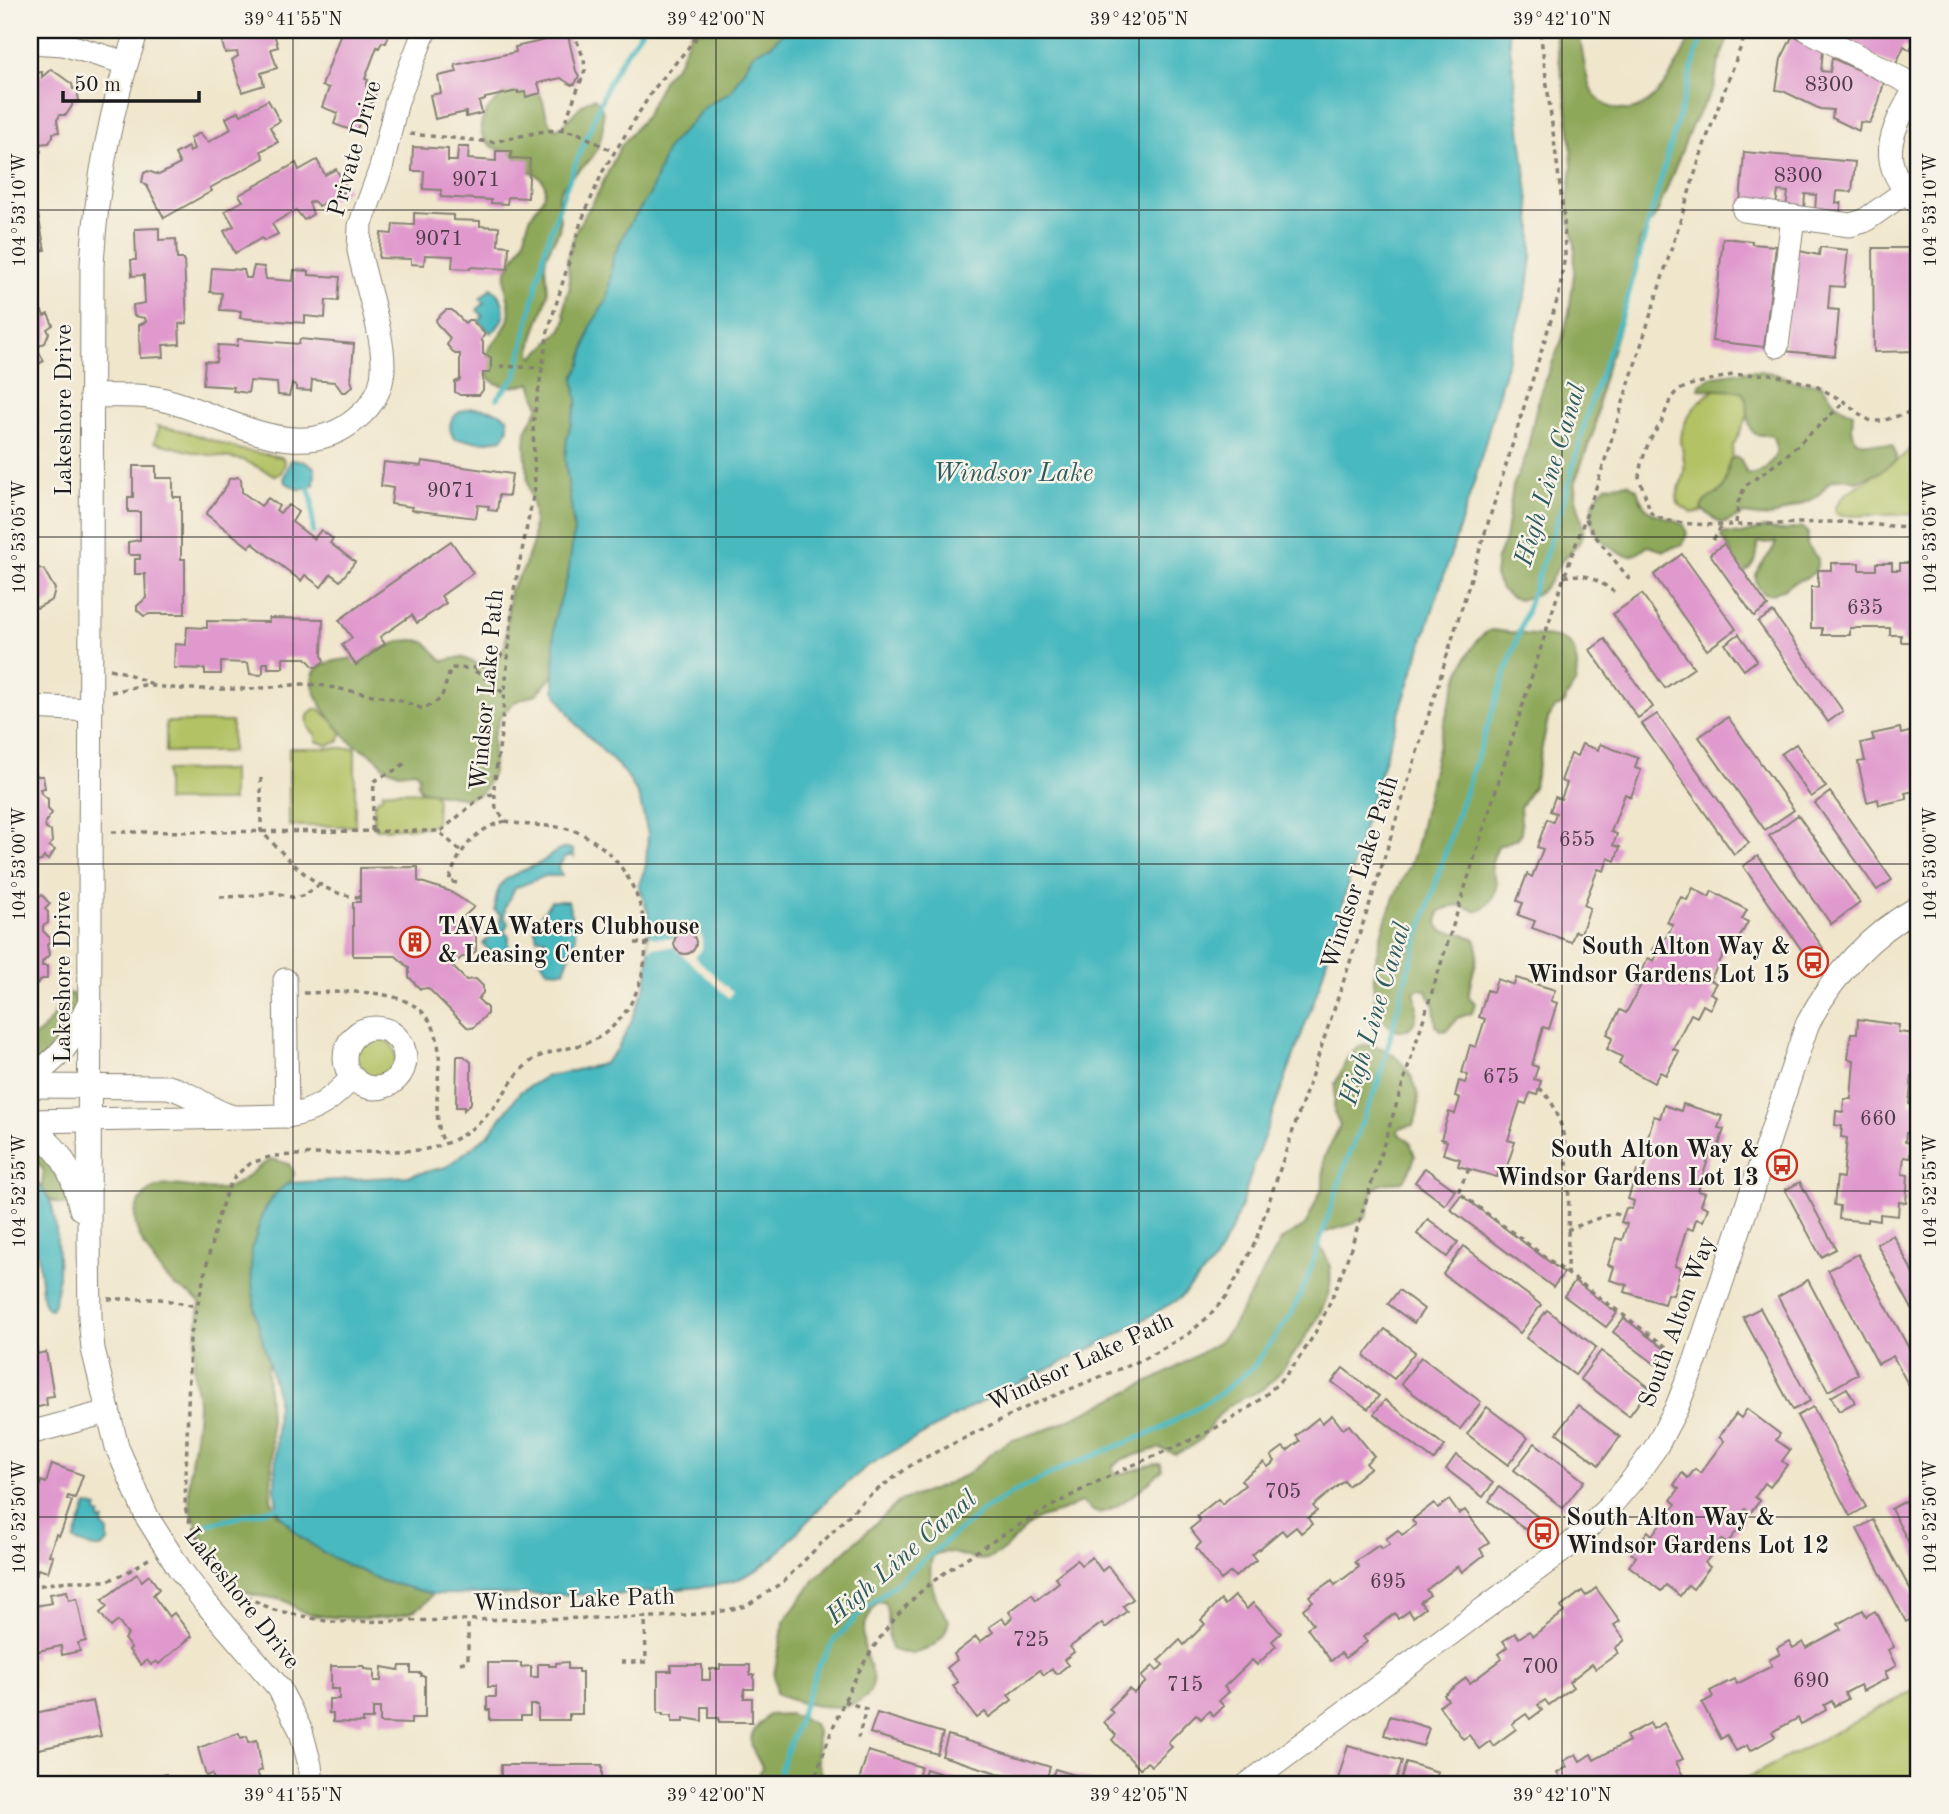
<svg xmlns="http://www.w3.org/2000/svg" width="1949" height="1814" font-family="'Old Standard TT',serif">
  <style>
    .green { fill: #b3c265; stroke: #686f40; stroke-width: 2 }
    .forest { fill: #8ea85a; stroke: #55623b; stroke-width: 2 }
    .water { fill: #4ab9c0; stroke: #336a6e; stroke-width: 2 }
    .pier { fill: #f0e6cc }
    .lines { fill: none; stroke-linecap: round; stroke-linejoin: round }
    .stream { stroke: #4ab9c0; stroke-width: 5 }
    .building { fill: #e099cd }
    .minor-casing { stroke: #868174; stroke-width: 25 }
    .path { stroke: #868174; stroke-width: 3.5; stroke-dasharray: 5 5; stroke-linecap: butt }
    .minor { stroke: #fff; stroke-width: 23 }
    .ticks { fill: none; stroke: #1c1c1c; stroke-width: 2; stroke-opacity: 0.45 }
    .labels { text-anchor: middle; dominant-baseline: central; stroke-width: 5; stroke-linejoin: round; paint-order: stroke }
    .number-label { font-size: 21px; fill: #4d3b48 }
    .street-label { font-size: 24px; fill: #1c1c1c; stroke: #f7f3e8 }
    .poi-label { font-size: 24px; font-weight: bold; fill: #1c1c1c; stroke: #f7f3e8; text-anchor: start }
    .water-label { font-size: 26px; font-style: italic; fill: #2e5b5e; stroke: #f7f3e8 }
    .neatline { fill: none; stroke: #1c1c1c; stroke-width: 2.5 }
    .ticks-label { font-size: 18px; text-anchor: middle; fill: #1c1c1c }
  </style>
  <rect width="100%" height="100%" fill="#f7f3e8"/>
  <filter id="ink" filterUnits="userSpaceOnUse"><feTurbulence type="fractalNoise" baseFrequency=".0143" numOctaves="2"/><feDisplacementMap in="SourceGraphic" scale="14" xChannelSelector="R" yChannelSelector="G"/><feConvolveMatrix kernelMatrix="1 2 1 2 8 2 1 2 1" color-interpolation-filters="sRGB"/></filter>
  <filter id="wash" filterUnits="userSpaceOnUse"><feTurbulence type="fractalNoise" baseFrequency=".00686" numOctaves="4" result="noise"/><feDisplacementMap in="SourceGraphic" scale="28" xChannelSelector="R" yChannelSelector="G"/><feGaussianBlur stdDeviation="1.57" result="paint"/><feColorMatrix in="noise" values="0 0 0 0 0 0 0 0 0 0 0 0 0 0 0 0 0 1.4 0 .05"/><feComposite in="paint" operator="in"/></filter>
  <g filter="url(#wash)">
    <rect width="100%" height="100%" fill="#f0e6cc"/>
    <g class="green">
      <path d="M 1723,387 L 1741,391 L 1747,398 L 1749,406 L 1748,415 L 1733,446 L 1730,476 L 1710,510 L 1692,513 L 1678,504 C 1675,492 1682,484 1684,473 C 1686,462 1682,451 1681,440 C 1681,419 1703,392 1723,387 Z"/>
      <path d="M 157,426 L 180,430 L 242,450 L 281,457 L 285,461 C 285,466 282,474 276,476 L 243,460 L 197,453 L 154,442 L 159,429 Z"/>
      <polygon points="1919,440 1919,514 1842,516 1836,513 1835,507 1844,495 1903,456"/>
      <path d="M 314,709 L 320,709 C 326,718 338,723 347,731 L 340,735 L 339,742 L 327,745 L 316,741 L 316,735 C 307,729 303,716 314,709 Z"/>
      <rect x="166" y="722" width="66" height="30"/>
      <rect x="289" y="748" width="66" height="78"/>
      <polygon points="232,770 232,801 166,801 166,771"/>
      <polygon points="391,791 433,792 437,799 436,823 426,827 377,829 374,826 374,804 379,798 382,797 383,792"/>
      <circle cx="375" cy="1058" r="21"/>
      <polygon points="1919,1688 1919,1784 1736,1784"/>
    </g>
    <g class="forest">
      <path d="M 692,30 L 794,30 L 582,509 L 559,669 L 537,694 L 514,702 L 501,715 L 493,737 L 493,773 L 482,793 L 468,798 L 422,791 C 416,786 417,782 419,776 L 415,771 L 399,773 L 384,767 C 377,754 362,751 351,742 C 337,729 296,681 320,666 C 330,659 357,660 372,653 C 386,647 408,635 424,642 C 431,645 436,656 443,661 L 461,657 L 481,665 L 490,662 L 505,646 L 510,590 L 523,570 L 533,542 L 534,512 L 528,482 L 525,448 L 526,431 L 539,407 L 531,383 C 516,388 501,389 488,378 C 480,343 498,346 508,321 C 514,305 502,290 506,274 C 509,262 519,253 524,241 C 526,235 526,227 529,221 C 533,209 545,201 545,188 C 545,177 535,175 528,170 C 522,166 519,159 513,155 C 505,150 495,150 489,144 C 467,124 495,100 511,89 L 539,92 C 547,105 543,120 556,129 C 572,122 575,105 594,98 C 609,107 603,138 595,153 C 586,170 562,177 558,198 C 557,209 562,219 559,230 C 555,242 545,251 545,265 C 545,276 550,286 547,297 C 542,319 532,330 531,354 L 534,357 L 562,329 L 566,318 L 564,314 L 566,299 L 570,286 L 567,259 L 577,228 L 596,197 L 620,147 L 645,117 L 665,77 L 679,62 Z"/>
      <path d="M 1554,30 L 1579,30 C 1582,47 1584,74 1591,89 C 1596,98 1606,107 1616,109 C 1657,119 1680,58 1694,30 L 1731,30 L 1717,68 L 1714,88 L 1692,125 L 1658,211 L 1639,242 L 1635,276 L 1601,386 L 1595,428 L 1576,479 L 1575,494 L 1584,528 L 1583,535 L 1581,541 L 1561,562 L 1549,583 L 1536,595 L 1519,600 L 1509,596 L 1501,589 L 1495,576 L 1497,558 L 1505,540 L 1513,486 L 1526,456 L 1536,409 L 1544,382 L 1562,340 L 1569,313 L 1574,274 L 1575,244 L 1567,207 L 1572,167 L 1571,139 L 1565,93 Z"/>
      <path d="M 1748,371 C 1770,370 1778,375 1798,382 C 1805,384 1813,382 1821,384 L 1837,405 L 1853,413 L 1852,428 L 1855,440 C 1867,446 1880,441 1893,446 L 1896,455 L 1895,461 L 1878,473 L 1857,481 L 1843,478 L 1830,481 L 1817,497 L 1776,515 L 1763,517 L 1744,514 L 1725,523 L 1720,523 L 1701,509 C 1703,497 1715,498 1722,489 C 1728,481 1727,469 1730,459 L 1737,457 L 1741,460 L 1747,474 C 1761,476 1771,464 1777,452 L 1773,436 C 1768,434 1761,436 1756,434 C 1743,428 1753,404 1741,391 L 1699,389 L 1700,384 L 1714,376 Z"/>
      <path d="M 1628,483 L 1637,489 C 1645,520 1661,512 1684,525 L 1687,534 L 1683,544 L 1664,551 L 1648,546 C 1642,550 1637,556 1629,556 C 1621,555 1615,551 1609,546 C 1587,531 1585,504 1606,486 Z"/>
      <path d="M 1801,527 L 1808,533 L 1807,545 L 1818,559 C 1817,565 1817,571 1812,574 C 1806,579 1798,580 1791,584 C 1781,590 1766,602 1758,586 C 1748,569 1774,556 1776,542 L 1758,543 C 1757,556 1757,566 1743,573 L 1734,566 L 1730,549 L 1721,538 L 1723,533 L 1741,534 L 1764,528 L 1783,531 Z"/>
      <path d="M 1491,630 L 1551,637 L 1561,639 L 1570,644 L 1574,650 L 1577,665 L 1576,681 L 1563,704 L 1554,709 L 1548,719 L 1534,785 L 1520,807 L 1522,833 L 1517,839 L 1498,846 C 1492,860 1488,868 1497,882 C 1495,895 1491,904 1479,911 C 1459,907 1460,900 1439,912 L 1437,924 L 1442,931 L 1464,934 L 1475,939 C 1483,959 1468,976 1469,997 L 1475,1003 L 1472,1013 L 1457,1018 L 1447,1030 L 1441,1031 L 1436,1026 L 1434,1006 L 1426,990 L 1419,989 L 1414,992 C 1429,1048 1375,1037 1374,993 C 1372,960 1383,924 1395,895 C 1402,880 1411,866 1415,851 C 1427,811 1450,642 1491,630 Z"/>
      <polygon points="61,993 73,994 76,1001 74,1023 30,1074 30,1040 42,1031 52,1018 56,1008 56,996"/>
      <path d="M 1369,1045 C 1403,1049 1430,1093 1413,1125 L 1399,1128 L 1398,1133 L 1410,1142 L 1415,1156 C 1401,1200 1396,1172 1374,1189 L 1366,1216 L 1352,1224 L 1320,1234 C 1317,1248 1324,1250 1329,1263 C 1331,1269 1331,1283 1329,1290 C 1324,1314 1281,1379 1259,1391 C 1250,1397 1239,1398 1230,1405 C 1205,1423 1211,1442 1175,1454 L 1159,1448 L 1123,1459 L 1113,1466 L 1113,1471 L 1118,1474 C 1131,1473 1152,1462 1161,1464 L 1162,1470 C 1151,1481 1111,1517 1095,1512 C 1090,1510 1086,1504 1081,1502 C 1073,1505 1065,1510 1057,1513 C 1050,1516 1042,1516 1036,1520 C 1019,1530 1010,1550 990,1558 C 970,1565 953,1545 933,1555 C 925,1576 936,1603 949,1620 C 944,1647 916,1660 891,1649 C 885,1634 892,1614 884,1602 L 877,1603 C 860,1628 860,1637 869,1665 C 870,1669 873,1676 873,1681 C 870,1721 798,1705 776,1694 L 774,1675 L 784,1622 L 816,1578 L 900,1501 L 935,1489 L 966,1475 L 995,1450 L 1010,1441 L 1051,1428 L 1161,1376 L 1219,1342 L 1232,1327 L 1282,1239 L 1305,1226 L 1323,1186 L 1324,1157 L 1340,1126 L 1334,1112 L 1335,1084 L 1348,1057 L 1357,1047 Z"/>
      <path d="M 30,1132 L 43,1141 L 72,1205 C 60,1206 42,1200 42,1186 C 42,1179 44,1175 43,1169 L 30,1157 Z"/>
      <path d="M 272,1159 L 289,1164 L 294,1173 L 290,1186 L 267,1371 L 272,1454 L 271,1499 L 278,1515 L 434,1592 C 418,1621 376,1619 347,1618 C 333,1617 312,1617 300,1611 C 295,1608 291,1604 287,1602 C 271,1594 253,1601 237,1586 C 219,1569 191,1523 189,1499 C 187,1467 198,1435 198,1403 C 198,1393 194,1382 194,1372 C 193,1348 198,1326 200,1303 C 194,1294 182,1292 174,1285 C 165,1277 156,1265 150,1255 C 142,1242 129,1221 138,1205 C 158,1165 202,1200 232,1186 C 246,1180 257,1166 272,1159 Z"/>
      <path d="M 789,1714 C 826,1726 815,1726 817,1758 C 817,1766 823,1775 824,1784 L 739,1784 C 751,1779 759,1781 762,1767 C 748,1742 745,1737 768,1715 Z"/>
    </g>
    <g class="water">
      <polygon points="786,30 1508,30 1532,226 1532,258 1528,286 1477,473 1372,798 1320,984 1253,1167 1243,1201 1232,1228 1214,1262 1179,1299 1104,1342 973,1406 869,1465 830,1497 774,1557 757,1570 737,1580 713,1586 612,1595 433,1594 382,1581 329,1556 299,1536 281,1516 277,1508 275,1490 277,1394 256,1316 251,1274 252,1249 262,1215 275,1194 288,1183 408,1176 446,1167 489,1134 520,1092 545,1077 603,1064 617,1050 629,1027 646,984 649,958 648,913 639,885 646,865 648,834 639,797 626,774 575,723 554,690 554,620 568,575 574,530 565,459 567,437 577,402 574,378 581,364 591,325 607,300 613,257 627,228 650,194 667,148 706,106 730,92 754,53 771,45"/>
      <path d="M 491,288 C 508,300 508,321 491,333 L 479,321 L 483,316 L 477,310 L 484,303 L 480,299 Z"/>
      <path d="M 471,408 C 484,408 499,410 508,419 L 508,430 L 502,439 L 482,442 L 455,439 C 443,424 455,411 471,408 Z"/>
      <polygon points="291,460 302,461 313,466 315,471 314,485 299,490 285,482 284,477"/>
      <path d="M 568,848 L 573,850 L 574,857 L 571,855 L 564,858 L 558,868 L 562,876 L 545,876 L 515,888 L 505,907 L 504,917 L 508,923 L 504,932 L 509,936 L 508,952 L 499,960 L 483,944 L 500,926 L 500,915 L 495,910 C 495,875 513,876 538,864 C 549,859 554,849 568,848 Z"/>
      <polygon points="551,901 568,901 576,937 564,971 547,970 539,957 547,944 545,938 537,938 534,925"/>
      <path d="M 30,1176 C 39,1183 45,1191 50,1201 C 58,1220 63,1293 51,1309 L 47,1308 L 43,1301 L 38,1255 L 30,1233 Z"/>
      <polygon points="87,1505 98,1508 96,1513 101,1515 99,1520 104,1521 102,1526 108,1532 108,1542 101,1548 94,1548 74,1541"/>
    </g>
    <polygon class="pier" points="681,929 694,929 702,937 702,949 695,957 733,993 729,998 674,947 653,947 649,950 649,935 654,938 674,938"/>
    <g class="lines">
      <g class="stream">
        <polyline points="497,398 516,376 545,249 565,190 608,84 620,62 642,30"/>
        <polyline points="308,487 312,499 313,533"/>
        <polyline points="206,1525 277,1508"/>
        <polyline points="775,1784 818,1667 836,1638 865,1609 986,1508 1022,1488 1067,1466 1161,1429 1221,1393 1253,1367 1292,1313 1308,1277 1345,1165 1380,1078 1402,990 1453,828 1564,500 1589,407 1626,303 1697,51 1707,30"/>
      </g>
    </g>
    <g id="blocks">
      <g class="building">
        <polygon points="230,30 273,30 278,47 271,49 277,68 261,73 264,85 242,92 232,60 238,56 237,52 225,53 222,42 232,37"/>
        <polygon points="342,30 391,30 386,43 382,42 379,48 377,47 365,79 368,80 366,86 377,90 371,104 367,103 356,132 334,124 338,113 322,107 329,88 322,86"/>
        <polygon points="1849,30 1919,30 1919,31 1910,50 1904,46 1895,66 1843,42"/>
        <polygon points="568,35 576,71 579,76 575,84 571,85 561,78 538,83 541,93 526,97 525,92 518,93 518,91 485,98 485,100 479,102 482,113 466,117 466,112 435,119 430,95 441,93 438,76 457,72 455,65 516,52 515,47"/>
        <polygon points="1793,35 1823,50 1821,71 1830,72 1832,58 1884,82 1878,105 1870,123 1860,122 1859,131 1832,118 1833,110 1820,109 1783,91 1776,90 1781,59"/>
        <polygon points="51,69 72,84 73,89 77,88 79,101 72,102 72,106 66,115 60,115 57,120 59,132 53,133 53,136 49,143 39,144 37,148 41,151 33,161 30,158 30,74 42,72 42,77"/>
        <polygon points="268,100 280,121 270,127 278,142 261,151 264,158 210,188 212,191 164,218 147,186 142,182 144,173 148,171 159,175 180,164 175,154 188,147 190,152 194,149 190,138 200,133 208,142 231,129 226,118 239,111 241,115"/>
        <polygon points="413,147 448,149 448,161 457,161 458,147 469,147 468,159 496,161 496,151 512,151 511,158 530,159 528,198 508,197 507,204 491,203 491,200 441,197 441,190 423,189 424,171 412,171"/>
        <polygon points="1744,152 1855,162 1852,192 1837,191 1836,203 1841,203 1840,215 1815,213 1816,195 1805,194 1804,210 1786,209 1788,192 1778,191 1776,206 1740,203"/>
        <polygon points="317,160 325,175 336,169 348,190 319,206 313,201 309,203 313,214 304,220 296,210 272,224 278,234 264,241 262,238 235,253 224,231 234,226 225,211 243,201 239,195 296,163 299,170"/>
        <polygon points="414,213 453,215 453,220 480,221 480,226 499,227 498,245 509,246 508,269 470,267 470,269 452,268 453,256 425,255 424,265 411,264 411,259 379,258 381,233 392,234 393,224 414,225"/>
        <polygon points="38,215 45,250 30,253 30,216"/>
        <polygon points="159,228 159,240 176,239 177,259 184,259 187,323 179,324 180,344 163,345 164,357 140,358 139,325 146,322 145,318 134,316 133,305 145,303 144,282 144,275 132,276 131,260 136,260 135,229"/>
        <polygon points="1723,238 1752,241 1752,244 1776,246 1764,347 1712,341"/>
        <polygon points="1820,247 1848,250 1844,287 1830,286 1828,309 1839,310 1835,356 1784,351 1794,250 1819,255"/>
        <polygon points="1873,248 1919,248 1919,351 1874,352"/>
        <polygon points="254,266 264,267 266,279 293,281 294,270 309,271 309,275 340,277 338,301 326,300 325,318 305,316 305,323 240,318 241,311 220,310 222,293 210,292 212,268 244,270 246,278 251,278"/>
        <polygon points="30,307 42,311 44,316 48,314 53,325 47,329 49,333 45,343 40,345 38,350 44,361 38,364 37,374 30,378"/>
        <polygon points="446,310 452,310 465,323 468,320 472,320 485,334 481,340 483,342 483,354 491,357 491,370 488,373 483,373 483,390 479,395 460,395 455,392 455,382 460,380 460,354 455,354 447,345 450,338 437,324 436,319"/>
        <polygon points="238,339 299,344 300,339 354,344 351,380 353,386 346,392 342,392 335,382 312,380 311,391 296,390 296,385 292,384 289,396 278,395 277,383 250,381 248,393 233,391 234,387 203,385 205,361 216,362 218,345 237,346"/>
        <polygon points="422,461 512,474 509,496 499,495 497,511 488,510 489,506 478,505 476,518 411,510 412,507 391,504 393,488 381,486 384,462 421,466"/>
        <polygon points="133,466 156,466 156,478 173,478 173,497 181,497 181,559 185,559 185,614 149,614 144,616 137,610 137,606 146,598 145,574 135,574 135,559 140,559 140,555 131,555 128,553 128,542 140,540 140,512 128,512 128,497 133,497"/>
        <polygon points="238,477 241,479 242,492 261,506 268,498 279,506 276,510 280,513 289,505 298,512 292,522 309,535 314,539 321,530 333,539 330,543 355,562 340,581 331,574 321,587 305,575 301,581 252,543 249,547 206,514 227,485 229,479"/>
        <polygon points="451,541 473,573 441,596 446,603 417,623 412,615 380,637 385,644 356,665 342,645 352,638 339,620"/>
        <polygon points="1724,544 1768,606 1754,616 1710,554"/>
        <polygon points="1682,554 1736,629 1707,650 1654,575"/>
        <polygon points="1831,563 1859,563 1859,570 1876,570 1876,563 1892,563 1892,570 1900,570 1900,563 1919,563 1919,635 1916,635 1916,642 1901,642 1901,635 1890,635 1890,628 1850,628 1850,635 1822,635 1822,628 1811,628 1811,587 1818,587 1818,570 1831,570"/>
        <polygon points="30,565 44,570 55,589 52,600 37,608 30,605"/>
        <polygon points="1642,594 1694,668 1665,688 1613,614"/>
        <polygon points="1773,612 1843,711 1828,722 1758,622"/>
        <polygon points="269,618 323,619 322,655 324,661 318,667 314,667 306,658 283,658 283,668 268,668 268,663 263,663 263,672 261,675 250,674 248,663 221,662 221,674 205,674 205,669 174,668 175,644 186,645 187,627 207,628 207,621 269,622"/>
        <polygon points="1739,634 1757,660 1744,670 1725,644"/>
        <polygon points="1605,639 1653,707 1638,718 1590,650"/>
        <polygon points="1657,714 1749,843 1734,854 1642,724"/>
        <polygon points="1728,717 1794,810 1765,830 1699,737"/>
        <polygon points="1919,723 1919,790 1905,793 1907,799 1879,805 1878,799 1867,802 1858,762 1865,761 1861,743 1874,740 1872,734 1900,728 1901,734 1917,730 1916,724"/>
        <polygon points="1582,744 1598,750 1600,744 1638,758 1635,768 1641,770 1631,797 1625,794 1611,832 1617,834 1613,845 1620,847 1615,861 1608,858 1604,871 1598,869 1584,905 1590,908 1581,933 1575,931 1571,942 1532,928 1535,921 1518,915 1523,903 1517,901 1527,874 1532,877 1543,849 1537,847 1547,819 1553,822 1556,813 1550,811 1555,797 1561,799 1567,783 1561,781 1571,754 1577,756"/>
        <polygon points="1796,744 1826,787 1811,797 1781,754"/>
        <polygon points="30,770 38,776 43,776 45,788 40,789 41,793 48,799 48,809 52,813 45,823 46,829 51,831 52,842 49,846 55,850 48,860 44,857 41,861 30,863"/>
        <polygon points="1830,792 1892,880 1877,890 1815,803"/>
        <polygon points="1798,815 1860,903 1831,924 1769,836"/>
        <polygon points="1758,856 1823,948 1808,959 1743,866"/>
        <polygon points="418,867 418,881 449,891 474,907 453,927 470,928 476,934 476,951 469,957 462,957 452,966 466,980 476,979 483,986 483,993 478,999 487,1008 487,1014 473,1028 467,1027 428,988 420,989 409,977 409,968 396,956 353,956 353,902 360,902 360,868"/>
        <polygon points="1693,888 1709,897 1712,891 1747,910 1742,919 1748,922 1734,947 1729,944 1710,980 1716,983 1710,993 1716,996 1710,1009 1703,1005 1697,1017 1691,1014 1673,1049 1679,1051 1666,1075 1660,1072 1654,1083 1619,1064 1622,1057 1607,1049 1613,1037 1607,1034 1620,1010 1626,1013 1640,987 1634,984 1648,958 1654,961 1658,953 1652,950 1660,937 1665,939 1673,925 1667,922 1681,897 1687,900"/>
        <polygon points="30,894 35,894 38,897 42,895 50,904 45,909 48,912 48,923 43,926 43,931 52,940 47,945 49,955 42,962 42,966 47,966 47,979 42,979 32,988 32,1001 30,1003"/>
        <circle cx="685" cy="943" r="11"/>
        <polygon points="1516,978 1555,990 1551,1001 1557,1003 1549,1029 1543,1027 1532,1065 1538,1067 1534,1079 1541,1081 1537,1095 1530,1093 1526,1104 1520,1102 1508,1140 1515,1142 1506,1169 1500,1168 1497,1177 1458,1166 1460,1159 1443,1154 1447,1141 1441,1139 1449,1112 1455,1114 1460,1098 1455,1096 1459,1081 1465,1083 1468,1075 1462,1073 1470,1045 1476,1047 1485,1019 1479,1017 1487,990 1493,992 1497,979 1514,985"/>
        <polygon points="1858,1019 1899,1025 1898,1032 1916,1034 1914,1047 1919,1047 1918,1075 1912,1075 1909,1104 1915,1105 1912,1134 1906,1133 1905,1142 1911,1143 1910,1158 1904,1157 1902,1174 1908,1175 1906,1203 1899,1202 1898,1216 1880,1214 1880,1221 1868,1219 1868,1222 1839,1219 1840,1206 1834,1205 1837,1177 1843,1178 1847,1138 1841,1137 1842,1126 1835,1125 1836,1111 1843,1112 1844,1099 1851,1099 1854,1060 1848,1059 1851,1033 1857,1033"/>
        <polygon points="457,1056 464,1056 471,1062 471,1103 464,1110 464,1107 456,1107"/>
        <polygon points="1683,1104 1722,1116 1718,1128 1724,1129 1716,1155 1710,1153 1698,1191 1705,1193 1701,1205 1708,1208 1703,1221 1696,1219 1693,1230 1687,1228 1675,1266 1681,1268 1673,1295 1667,1294 1664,1304 1625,1292 1627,1285 1610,1280 1614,1267 1608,1265 1616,1238 1622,1240 1627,1224 1621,1222 1626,1208 1632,1209 1634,1201 1628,1199 1637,1171 1643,1173 1652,1145 1646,1143 1654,1116 1660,1118 1664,1105 1681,1111"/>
        <polygon points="1425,1168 1455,1190 1445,1205 1415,1182"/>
        <polygon points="1800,1182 1836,1249 1821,1257 1785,1190"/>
        <polygon points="1461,1195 1564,1273 1553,1287 1450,1209"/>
        <polygon points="1428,1219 1458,1242 1447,1257 1417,1234"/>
        <polygon points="1893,1235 1919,1284 1919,1322 1877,1244"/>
        <polygon points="1464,1246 1541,1305 1520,1333 1443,1274"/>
        <polygon points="1858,1254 1919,1367 1919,1405 1893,1356 1878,1364 1828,1270"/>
        <polygon points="1808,1280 1858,1374 1828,1391 1778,1297"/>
        <polygon points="1575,1281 1617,1313 1606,1327 1564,1296"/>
        <polygon points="1399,1290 1424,1309 1414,1323 1388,1304"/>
        <polygon points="1760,1308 1810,1401 1793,1410 1743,1317"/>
        <polygon points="1547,1310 1596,1347 1575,1375 1526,1338"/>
        <polygon points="1624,1318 1666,1350 1655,1364 1613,1332"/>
        <polygon points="1385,1329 1415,1352 1394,1379 1364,1356"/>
        <polygon points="36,1345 37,1354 46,1352 54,1396 46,1397 47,1405 30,1409 30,1346"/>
        <polygon points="1601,1351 1650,1388 1629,1416 1580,1379"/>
        <polygon points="1421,1357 1481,1402 1460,1429 1401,1384"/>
        <polygon points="1343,1368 1379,1396 1368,1409 1332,1382"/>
        <polygon points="1847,1388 1855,1402 1839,1411 1831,1397"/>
        <polygon points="1385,1400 1445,1446 1434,1460 1374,1414"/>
        <polygon points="1578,1405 1620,1437 1599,1465 1557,1433"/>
        <polygon points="1487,1407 1528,1438 1508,1465 1467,1434"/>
        <polygon points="1813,1407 1866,1507 1850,1516 1797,1416"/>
        <polygon points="1747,1409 1780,1434 1776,1440 1790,1450 1782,1461 1787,1465 1770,1487 1765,1483 1755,1497 1760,1501 1750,1513 1745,1509 1740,1516 1745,1520 1727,1544 1722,1540 1705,1563 1710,1567 1693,1589 1688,1585 1680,1596 1666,1585 1661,1591 1629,1566 1636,1557 1631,1553 1648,1531 1652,1535 1676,1504 1671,1500 1679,1489 1674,1485 1682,1473 1688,1478 1695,1469 1700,1473 1724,1441 1719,1437 1736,1414 1741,1418"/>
        <polygon points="1332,1415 1343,1429 1349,1425 1374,1456 1366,1463 1370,1468 1348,1486 1344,1481 1313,1506 1317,1511 1308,1518 1312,1524 1301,1533 1296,1527 1286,1535 1282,1530 1252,1555 1256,1560 1235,1577 1231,1572 1221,1580 1196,1548 1201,1543 1190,1529 1200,1521 1197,1516 1218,1499 1222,1504 1245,1485 1241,1480 1264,1462 1268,1467 1275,1461 1271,1456 1283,1447 1287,1451 1300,1441 1296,1436 1318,1418 1322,1423"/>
        <polygon points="1535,1443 1584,1481 1563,1508 1514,1470"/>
        <polygon points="1456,1455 1493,1483 1483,1497 1446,1469"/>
        <polygon points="52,1464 83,1475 75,1498 68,1496 67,1499 72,1501 62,1530 59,1536 56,1534 49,1555 53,1556 48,1572 38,1569 36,1576 30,1574 30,1482 40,1485 41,1481 46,1483"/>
        <polygon points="1499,1487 1542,1520 1532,1534 1489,1501"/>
        <polygon points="1919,1494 1919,1562 1891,1509"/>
        <polygon points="1449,1500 1459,1514 1465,1510 1489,1543 1480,1549 1484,1555 1462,1572 1458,1566 1426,1590 1430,1595 1420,1602 1425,1608 1413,1617 1409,1611 1398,1619 1395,1613 1363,1637 1367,1642 1345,1658 1341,1653 1331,1661 1307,1628 1313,1624 1303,1609 1313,1601 1309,1596 1332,1580 1335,1585 1359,1567 1355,1562 1379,1545 1382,1549 1390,1544 1386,1539 1398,1530 1402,1535 1416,1525 1412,1520 1434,1503 1438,1508"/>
        <polygon points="1873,1520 1919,1606 1919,1615 1906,1622 1857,1529"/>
        <polygon points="1092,1557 1102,1571 1108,1566 1133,1599 1123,1606 1127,1611 1105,1628 1102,1623 1070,1647 1074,1652 1064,1660 1068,1665 1057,1674 1052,1669 1044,1675 1040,1670 1008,1695 1012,1700 989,1717 985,1712 977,1718 953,1686 958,1682 947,1668 957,1660 954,1654 976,1637 980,1642 993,1632 989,1627 1002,1618 1006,1623 1013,1617 1009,1612 1032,1594 1036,1600 1059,1582 1055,1577 1077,1560 1081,1565"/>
        <polygon points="137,1574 142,1581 149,1575 159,1589 153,1595 155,1598 169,1617 174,1613 192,1636 159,1664 156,1661 151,1665 147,1660 141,1665 129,1650 131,1648 124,1639 128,1635 118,1621 111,1627 100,1613 107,1607 102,1600"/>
        <polygon points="1596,1588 1620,1621 1614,1625 1625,1640 1615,1648 1618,1653 1596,1669 1592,1664 1569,1682 1573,1687 1549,1705 1545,1700 1538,1705 1542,1710 1530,1719 1526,1714 1512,1724 1516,1729 1493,1746 1490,1741 1479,1749 1469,1735 1463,1739 1439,1706 1448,1700 1444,1695 1466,1678 1470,1683 1502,1659 1498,1654 1507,1647 1503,1641 1515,1633 1519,1638 1529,1631 1533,1636 1564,1612 1561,1607 1582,1591 1586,1596"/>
        <polygon points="67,1591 69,1600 77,1598 86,1641 78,1643 80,1651 62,1655 61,1646 34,1652 35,1658 30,1659 30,1602 34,1601 35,1606 52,1603 50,1594"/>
        <polygon points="1235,1596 1247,1609 1253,1603 1281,1633 1272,1641 1276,1646 1257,1665 1252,1660 1224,1687 1229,1692 1219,1701 1224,1706 1214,1716 1209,1711 1201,1719 1196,1714 1168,1742 1172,1747 1152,1766 1147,1762 1140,1769 1112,1740 1116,1735 1104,1722 1113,1713 1109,1709 1129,1689 1134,1693 1146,1682 1141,1677 1153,1666 1157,1671 1163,1665 1159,1660 1180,1640 1184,1645 1205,1624 1201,1620 1221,1600 1225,1605"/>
        <polygon points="1863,1610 1866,1616 1875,1611 1894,1647 1888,1650 1896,1666 1885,1672 1888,1678 1863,1691 1860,1685 1845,1693 1848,1699 1834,1706 1832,1701 1824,1705 1826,1710 1801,1724 1798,1718 1772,1732 1775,1737 1750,1751 1747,1745 1736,1751 1727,1735 1721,1739 1702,1703 1713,1697 1710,1691 1734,1679 1737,1684 1772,1666 1769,1660 1780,1654 1777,1648 1789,1641 1793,1648 1803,1642 1806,1648 1841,1629 1838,1624"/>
        <polygon points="568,1662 568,1669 578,1669 578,1672 582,1672 582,1714 569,1714 569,1720 538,1720 538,1705 530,1705 530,1716 521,1716 521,1720 490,1720 490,1710 487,1710 487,1697 496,1697 496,1687 488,1687 488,1663 521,1663 521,1667 531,1666 531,1677 538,1677 538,1664 549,1664 549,1666 556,1666 556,1663"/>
        <polygon points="671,1665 702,1665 702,1680 710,1680 710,1669 720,1669 720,1665 750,1665 750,1675 754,1675 754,1689 744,1689 744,1698 752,1698 752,1722 719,1722 719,1718 709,1718 709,1707 702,1707 702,1721 684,1718 684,1722 672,1722 672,1715 663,1715 663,1713 658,1713 658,1671 671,1671"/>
        <polygon points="331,1666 364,1666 364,1669 374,1670 374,1681 381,1681 382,1667 399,1670 400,1666 411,1666 411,1673 421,1673 421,1676 425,1676 425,1718 411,1718 411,1724 380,1723 380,1708 373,1708 373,1719 363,1719 363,1723 333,1722 333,1713 329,1713 329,1699 339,1699 339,1689 331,1689"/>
        <polygon points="93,1701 101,1736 34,1750 30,1714"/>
        <polygon points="877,1713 943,1733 937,1754 870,1733"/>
        <polygon points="1390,1716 1429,1728 1423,1746 1384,1735"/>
        <polygon points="1650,1723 1653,1729 1664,1723 1683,1759 1676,1762 1684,1778 1674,1784 1549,1784 1560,1778 1557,1773 1567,1767 1564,1761 1576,1754 1580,1761 1591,1754 1594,1760 1629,1741 1626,1736"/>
        <polygon points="239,1733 241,1738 247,1736 249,1742 257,1740 262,1770 257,1772 262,1784 215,1784 212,1774 206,1776 198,1748"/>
        <polygon points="948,1735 1050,1767 1045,1784 1033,1784 942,1756"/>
        <polygon points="1348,1745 1402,1761 1395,1784 1354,1784 1338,1779"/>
        <polygon points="868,1751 921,1767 916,1784 858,1784"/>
        <polygon points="1406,1762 1438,1772 1434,1784 1400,1784"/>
        <rect x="501" y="1765" width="101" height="19"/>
        <polygon points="926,1769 973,1784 921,1784"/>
        <polygon points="1055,1769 1094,1781 1093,1784 1050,1784"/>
        <polygon points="166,1774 168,1784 150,1784 149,1778"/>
      </g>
    </g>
  </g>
  <g filter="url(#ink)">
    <use href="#blocks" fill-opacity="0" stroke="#868174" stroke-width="2"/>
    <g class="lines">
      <g class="minor-casing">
        <g id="minor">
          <path d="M 137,30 C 111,106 96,185 92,266 L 89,1239 L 90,1318 L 93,1349 L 117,1447 L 147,1517 L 179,1568 L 204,1601 L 279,1688 L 301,1731 L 310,1765 L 312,1784"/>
          <polyline points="1808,30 1917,87"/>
          <polyline points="30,42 63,44 126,63"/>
          <path d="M 1919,82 C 1892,130 1871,161 1919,204"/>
          <polyline points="1744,210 1850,225 1864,221 1905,192"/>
          <polyline points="1777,346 1793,217"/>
          <path d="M 91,396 C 116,396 141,394 165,400 C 225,415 299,468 356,419 C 372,406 382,391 383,369 C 384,334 366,286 359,250 L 360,226 L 381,168 L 397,101 L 425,30"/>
          <polyline points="30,707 91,710"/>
          <polyline points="285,980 287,1116"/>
          <circle cx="375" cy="1058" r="30"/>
          <path d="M 30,1076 C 59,1061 74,1039 86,1009"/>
          <path d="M 30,1086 L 168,1087 C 191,1092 207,1109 230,1116"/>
          <path d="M 30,1121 L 287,1116 C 317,1112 333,1098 353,1077"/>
          <path d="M 30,1130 C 62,1145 74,1178 81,1209"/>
          <polyline points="30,1433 107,1412"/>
          <path d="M 1248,1784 L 1571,1544 L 1610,1506 L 1633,1479 L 1656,1447 L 1676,1409 L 1696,1359 L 1807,1025 C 1833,974 1869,935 1919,907"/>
        </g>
      </g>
      <g class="path">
        <polyline points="684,30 696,37"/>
        <path d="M 703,30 L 653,90 L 603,171 L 581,222 L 548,331 L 533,424 L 535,487 L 514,590 L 501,734 L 494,787 L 496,809 L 506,821 C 535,829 562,821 589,838 C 654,877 667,980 608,1031 C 582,1052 551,1046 530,1062 C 517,1072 509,1086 500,1099 C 481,1126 454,1145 421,1150 L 273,1156 L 251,1163 L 236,1175 L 227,1190 L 217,1220 L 190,1338 L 185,1507 L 190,1523 L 212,1569 L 236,1592 L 274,1610 L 331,1622 L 656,1617 L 713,1613 L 746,1606 L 783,1582 L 865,1499 L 914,1463 L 1029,1406 L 1146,1358 L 1188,1334 L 1207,1318 L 1225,1298 L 1241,1271 L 1256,1240 L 1374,891 L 1559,294 L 1565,255 L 1564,218 L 1540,30"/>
        <polyline points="562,130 585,70 584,59 574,34 582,30"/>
        <polyline points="410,134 493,142 544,131 562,130 578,133 614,152"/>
        <polyline points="500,366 542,368"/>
        <path d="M 1919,409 L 1882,421 L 1871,421 L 1862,416 L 1845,402 L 1814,385 L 1770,374 L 1732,375 L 1690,385 L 1677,391 L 1671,398 L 1661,423 L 1649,441 L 1641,464 L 1639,477 L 1651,513 C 1672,534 1803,521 1838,522 C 1864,523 1894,528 1919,526"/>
        <polyline points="1586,519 1593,533 1630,580"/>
        <polyline points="1736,523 1738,503 1745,486 1780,461 1845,402"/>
        <polyline points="1713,540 1721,527"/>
        <path d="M 1564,577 C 1583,571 1600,581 1614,592"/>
        <polyline points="110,669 126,673 152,684"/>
        <polyline points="475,671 492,682 504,694"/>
        <path d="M 111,692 L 144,685 L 183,689 L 251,689 L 303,684 L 319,685 L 400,700 L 423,709 L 441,699 L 451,668 C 476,669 487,669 506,651"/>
        <path d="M 261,778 L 261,831 C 289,859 318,896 360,897"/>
        <polyline points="372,831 374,781 399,768 405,763"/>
        <polyline points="441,831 481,797 493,794"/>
        <polyline points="112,832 438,831 462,852"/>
        <path d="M 457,883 L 449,881 C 458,851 475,828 506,821"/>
        <polyline points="220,897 249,896 273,892 295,898 305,895 319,885"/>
        <polyline points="635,943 649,943"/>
        <path d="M 304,993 C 360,992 443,981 439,1064 C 438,1092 433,1117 444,1144"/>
        <path d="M 1539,1088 C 1579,1118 1567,1227 1567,1273"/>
        <polyline points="1469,1169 1458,1192 1677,1355"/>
        <polyline points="1567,1230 1612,1213 1623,1216"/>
        <polyline points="108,1299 160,1299 196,1306"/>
        <polyline points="30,1587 67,1581 107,1581 126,1573 150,1558"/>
        <polyline points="621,1662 646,1662 645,1617"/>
        <polyline points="460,1663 468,1661 468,1621"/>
        <polyline points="844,1701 866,1709 858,1738"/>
        <path d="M 813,1784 C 835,1716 861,1651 912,1600 C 937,1575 968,1557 998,1538 C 1037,1514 1077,1491 1118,1472 C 1171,1447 1233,1428 1275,1386 C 1314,1348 1333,1298 1351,1248 L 1556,600 L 1599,479 L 1703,148 L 1747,30"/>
      </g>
      <use href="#minor" class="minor"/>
    </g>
  </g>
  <path class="ticks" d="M 293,30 L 293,1784M 716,30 L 716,1784M 1139,30 L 1139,1784M 1562,30 L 1562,1784M 30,210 L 1919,210M 30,537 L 1919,537M 30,864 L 1919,864M 30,1191 L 1919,1191M 30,1517 L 1919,1517"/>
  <defs>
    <g id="building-ring" transform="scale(1.575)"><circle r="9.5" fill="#f7f3e8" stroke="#c8321e" stroke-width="1.5"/><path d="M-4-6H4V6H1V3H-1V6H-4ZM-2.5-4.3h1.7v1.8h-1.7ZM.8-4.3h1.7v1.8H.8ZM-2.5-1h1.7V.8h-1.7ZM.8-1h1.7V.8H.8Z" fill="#c8321e"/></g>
    <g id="bus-ring" transform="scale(1.575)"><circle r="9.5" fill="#f7f3e8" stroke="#c8321e" stroke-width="1.5"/><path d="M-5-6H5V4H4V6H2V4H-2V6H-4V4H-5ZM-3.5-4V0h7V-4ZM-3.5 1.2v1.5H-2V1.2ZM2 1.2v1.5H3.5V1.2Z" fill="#c8321e"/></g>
  </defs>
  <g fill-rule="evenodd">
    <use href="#building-ring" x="415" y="942"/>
    <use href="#bus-ring" x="1813" y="962"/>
    <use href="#bus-ring" x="1782" y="1165"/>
    <use href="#bus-ring" x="1543" y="1533"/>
  </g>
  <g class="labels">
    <g class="number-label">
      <text x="1829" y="85">8300</text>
      <text x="1798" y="176">8300</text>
      <text x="476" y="180">9071</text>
      <text x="439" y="239">9071</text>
      <text x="451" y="491">9071</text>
      <text x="1865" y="608">635</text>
      <text x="1577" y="840">655</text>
      <text x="1501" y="1077">675</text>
      <text x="1878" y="1119">660</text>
      <text x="1283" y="1492">705</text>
      <text x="1388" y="1582">695</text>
      <text x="1031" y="1640">725</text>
      <text x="1540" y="1667">700</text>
      <text x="1811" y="1681">690</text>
      <text x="1185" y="1685">715</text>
    </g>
    <g class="street-label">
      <text transform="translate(356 149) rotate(-74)">Private Drive</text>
      <text transform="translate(65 410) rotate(-90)">Lakeshore Drive</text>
      <text transform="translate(488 690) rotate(-85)">Windsor Lake Path</text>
      <text transform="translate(1361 873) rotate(-72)">Windsor Lake Path</text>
      <text transform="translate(64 977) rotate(-90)">Lakeshore Drive</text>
      <text transform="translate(1678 1322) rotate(-70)">South Alton Way</text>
      <text transform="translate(1081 1363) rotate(-25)">Windsor Lake Path</text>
      <text transform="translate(241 1599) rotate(52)">Lakeshore Drive</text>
      <text transform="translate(574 1601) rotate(-2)">Windsor Lake Path</text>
    </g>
    <g class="poi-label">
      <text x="438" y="928">TAVA Waters Clubhouse<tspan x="438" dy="28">&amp; Leasing Center</tspan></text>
      <text x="1790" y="948" text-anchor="end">South Alton Way &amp;<tspan x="1790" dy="28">Windsor Gardens Lot 15</tspan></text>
      <text x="1759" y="1151" text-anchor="end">South Alton Way &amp;<tspan x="1759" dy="28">Windsor Gardens Lot 13</tspan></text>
      <text x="1566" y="1519">South Alton Way &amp;<tspan x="1566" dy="28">Windsor Gardens Lot 12</tspan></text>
    </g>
    <g class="water-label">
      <text x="1013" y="474">Windsor Lake</text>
      <text transform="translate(1551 475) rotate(-73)">High Line Canal</text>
      <text transform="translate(1376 1014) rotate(-73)">High Line Canal</text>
      <text transform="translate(902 1558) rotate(-41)">High Line Canal</text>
    </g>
  </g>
  <rect width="1949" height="1814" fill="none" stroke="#f7f3e8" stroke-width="77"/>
  <path d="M63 91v10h136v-10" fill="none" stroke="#1c1c1c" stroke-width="3.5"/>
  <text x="74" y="91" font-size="21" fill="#1c1c1c" stroke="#f7f3e8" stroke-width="5" paint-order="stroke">50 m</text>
  <rect x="38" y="38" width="1872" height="1738" class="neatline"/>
  <g class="ticks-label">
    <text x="293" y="25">39°41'55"N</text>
    <text x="716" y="25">39°42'00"N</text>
    <text x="1139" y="25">39°42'05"N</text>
    <text x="1562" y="25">39°42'10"N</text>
    <text transform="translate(1930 210) rotate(-90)" y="6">104°53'10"W</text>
    <text transform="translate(19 210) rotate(-90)" y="6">104°53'10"W</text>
    <text transform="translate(1930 537) rotate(-90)" y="6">104°53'05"W</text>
    <text transform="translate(19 537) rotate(-90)" y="6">104°53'05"W</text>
    <text transform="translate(1930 864) rotate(-90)" y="6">104°53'00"W</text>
    <text transform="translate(19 864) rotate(-90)" y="6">104°53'00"W</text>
    <text transform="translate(1930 1191) rotate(-90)" y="6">104°52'55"W</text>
    <text transform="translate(19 1191) rotate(-90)" y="6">104°52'55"W</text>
    <text transform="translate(1930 1517) rotate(-90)" y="6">104°52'50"W</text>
    <text transform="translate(19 1517) rotate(-90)" y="6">104°52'50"W</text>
    <text x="293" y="1801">39°41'55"N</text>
    <text x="716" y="1801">39°42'00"N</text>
    <text x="1139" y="1801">39°42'05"N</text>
    <text x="1562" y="1801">39°42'10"N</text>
  </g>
</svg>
